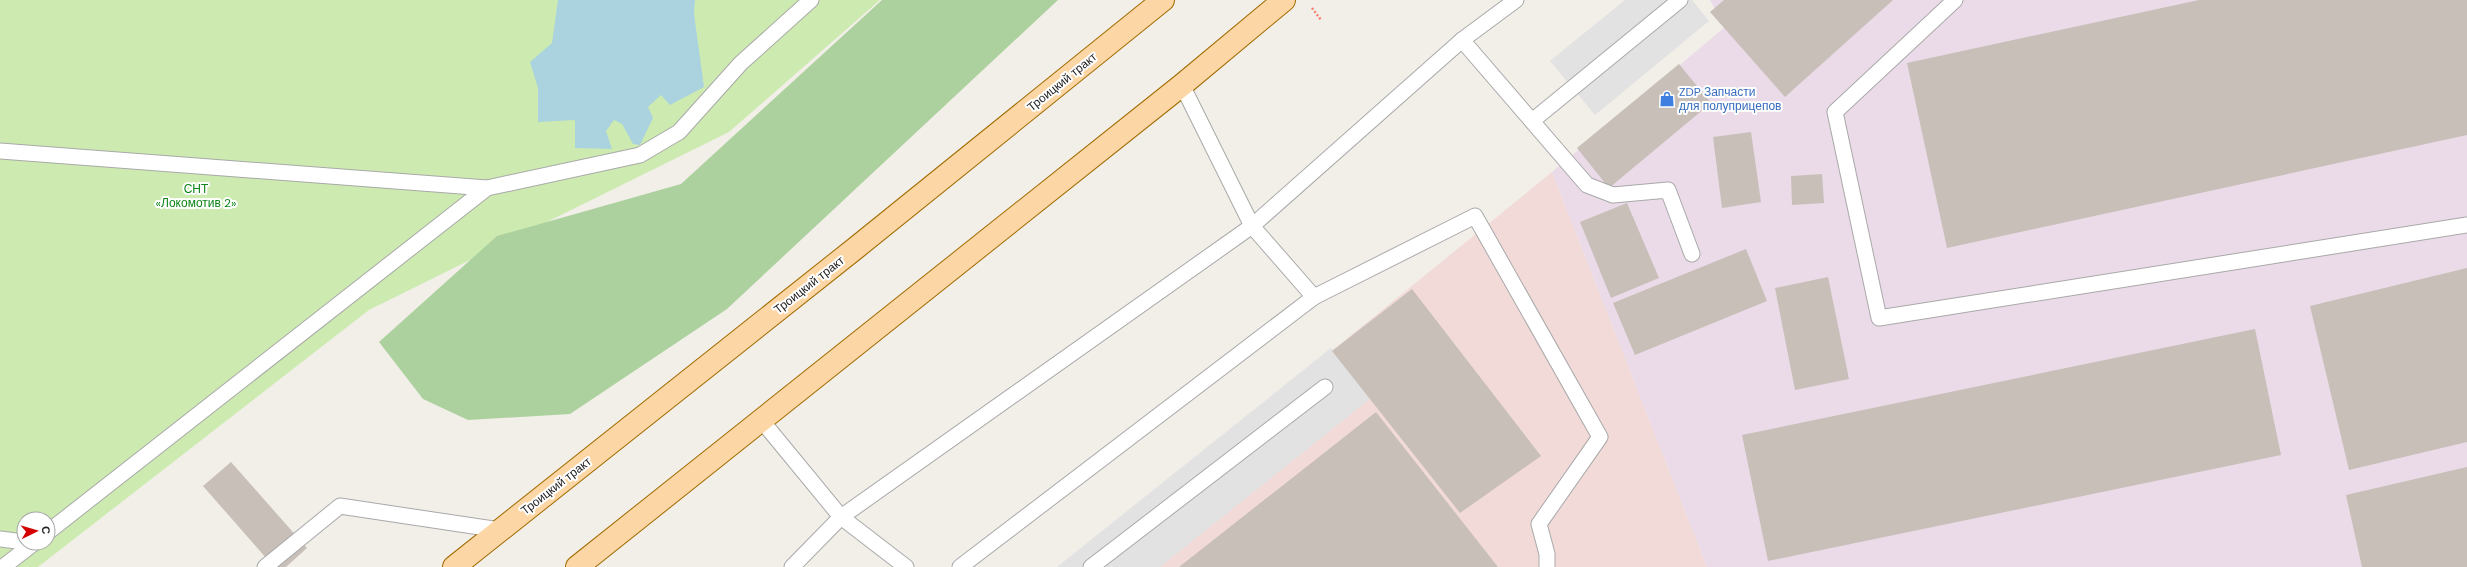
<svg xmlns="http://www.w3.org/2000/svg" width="2467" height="567" font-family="'DM Sans',sans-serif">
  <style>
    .commercial { fill: #f2dad9 }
    .industrial { fill: #ebdbe8 }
    .grass { fill: #cdebb0; fill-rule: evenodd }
    .forest { fill: #add19e }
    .parking { fill: #e2e2e2 }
    .water { fill: #aad3df }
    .building { fill: #c7bfb8 }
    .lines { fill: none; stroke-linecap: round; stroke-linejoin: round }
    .lane-casing { stroke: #a9a9a9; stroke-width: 17 }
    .primary-casing { stroke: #a06b00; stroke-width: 24 }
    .path { stroke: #fa8072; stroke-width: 2.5; stroke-dasharray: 2 2; stroke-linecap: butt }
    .lane { stroke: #fff; stroke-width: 15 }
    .primary { stroke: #fcd6a4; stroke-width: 22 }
    .labels { text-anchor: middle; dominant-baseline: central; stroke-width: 4; stroke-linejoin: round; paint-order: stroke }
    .street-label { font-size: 12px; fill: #222; stroke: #fff }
    .shop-label { font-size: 12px; fill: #366cbe; stroke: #fff; text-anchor: start }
    .park-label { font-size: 12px; fill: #0c8416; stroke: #fff }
  </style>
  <rect width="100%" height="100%" fill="#f2efe9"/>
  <polygon class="commercial" points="1552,172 1707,567 1066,567"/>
  <polygon class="industrial" points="1710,0 2467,0 2467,567 1707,567 1552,172 1725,27"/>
  <path class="grass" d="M 0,0 L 880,0 L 729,132 L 369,310 L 38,567 L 0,567 ZM 24,519 L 48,519 L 48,543 L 24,543 Z"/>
  <polygon class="forest" points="882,0 1058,0 727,309 570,414 468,420 423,399 379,342 497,236 681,184"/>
  <g class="parking">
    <polygon points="1625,0 1692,0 1709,21 1595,115 1550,61"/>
    <polygon points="1331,348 1371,398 1160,567 1057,567"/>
  </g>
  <polygon class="water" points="558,0 695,0 694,14 704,87 670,105 661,95 648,107 653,118 640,145 633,144 622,124 614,120 606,131 612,149 575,148 575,120 538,122 538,88 530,62 552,43"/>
  <g class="building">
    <polygon points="1724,0 1893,0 1785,97 1710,12"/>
    <polygon points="2199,0 2467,0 2467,135 1947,248 1907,63"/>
    <polygon points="1679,64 1711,103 1609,188 1577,148"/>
    <polygon points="1751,132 1761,202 1722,208 1713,137"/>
    <polygon points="1822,174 1824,203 1792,205 1791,176"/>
    <polygon points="1627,203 1659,278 1611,298 1580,222"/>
    <polygon points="1746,249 1767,301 1635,355 1613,303"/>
    <polygon points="2467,268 2467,442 2349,470 2310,306"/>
    <polygon points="1828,277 1849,379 1795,390 1775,288"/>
    <polygon points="1412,289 1541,456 1460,513 1332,351"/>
    <polygon points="2255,329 2281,455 1768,561 1742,435"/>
    <polygon points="1376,412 1498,567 1179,567"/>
    <polygon points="231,462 307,548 286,567 274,567 203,486"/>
    <polygon points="2467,467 2467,567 2362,567 2346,495"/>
  </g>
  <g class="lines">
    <g class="lane-casing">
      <g id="lane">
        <polyline points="1955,0 1835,112 1879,318 2467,225"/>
        <polyline points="1462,40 1587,185 1613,195 1668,190 1692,254"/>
        <polyline points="1182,85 1252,226 1314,297"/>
        <polyline points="1532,121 1680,0"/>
        <polyline points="0,151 487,188"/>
        <polyline points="762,421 841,517 906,567"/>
        <polyline points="48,532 487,188 640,155 679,132 741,63 811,0"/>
        <polyline points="0,539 24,542"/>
        <polyline points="3,567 34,543"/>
        <polyline points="265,567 340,506 500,530"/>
        <polyline points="792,567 841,517 1252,226 1462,40 1516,0"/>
        <polyline points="960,567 1314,297 1475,216 1600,437 1539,524 1547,554 1547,567"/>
        <polyline points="1091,567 1325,387"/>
      </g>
    </g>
    <g class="primary-casing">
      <g id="primary">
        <polyline points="454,567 857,247 1163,0"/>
        <polyline points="577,567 1182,85 1284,0"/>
      </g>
    </g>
    <polyline class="path" points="1312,8 1321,20"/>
    <use href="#lane" class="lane"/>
    <use href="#primary" class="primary"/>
  </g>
  <defs>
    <g id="shop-bare" transform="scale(1.2)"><path d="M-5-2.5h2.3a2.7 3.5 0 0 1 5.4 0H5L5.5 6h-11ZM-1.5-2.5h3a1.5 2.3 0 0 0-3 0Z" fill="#3f7fe0" stroke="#fff" stroke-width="2.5" paint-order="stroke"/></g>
  </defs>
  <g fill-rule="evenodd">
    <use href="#shop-bare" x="1667" y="99"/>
  </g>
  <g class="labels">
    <g class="street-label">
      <text transform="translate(1062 82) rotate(-39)">Троицкий тракт</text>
      <text transform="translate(809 285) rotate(-38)">Троицкий тракт</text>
      <text transform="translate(556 486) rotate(-38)">Троицкий тракт</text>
    </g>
    <g class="shop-label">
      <text x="1679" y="92">ZDP Запчасти<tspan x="1679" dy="14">для полуприцепов</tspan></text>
    </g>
    <g class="park-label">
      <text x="196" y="189">СНТ<tspan x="196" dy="14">«Локомотив 2»</tspan></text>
    </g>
  </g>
  <g transform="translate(36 531) rotate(85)"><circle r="19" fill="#ffffff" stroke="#a7a7a7"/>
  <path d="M0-3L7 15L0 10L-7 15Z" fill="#d40000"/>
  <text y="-6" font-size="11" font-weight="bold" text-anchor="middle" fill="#222222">С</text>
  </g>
</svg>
